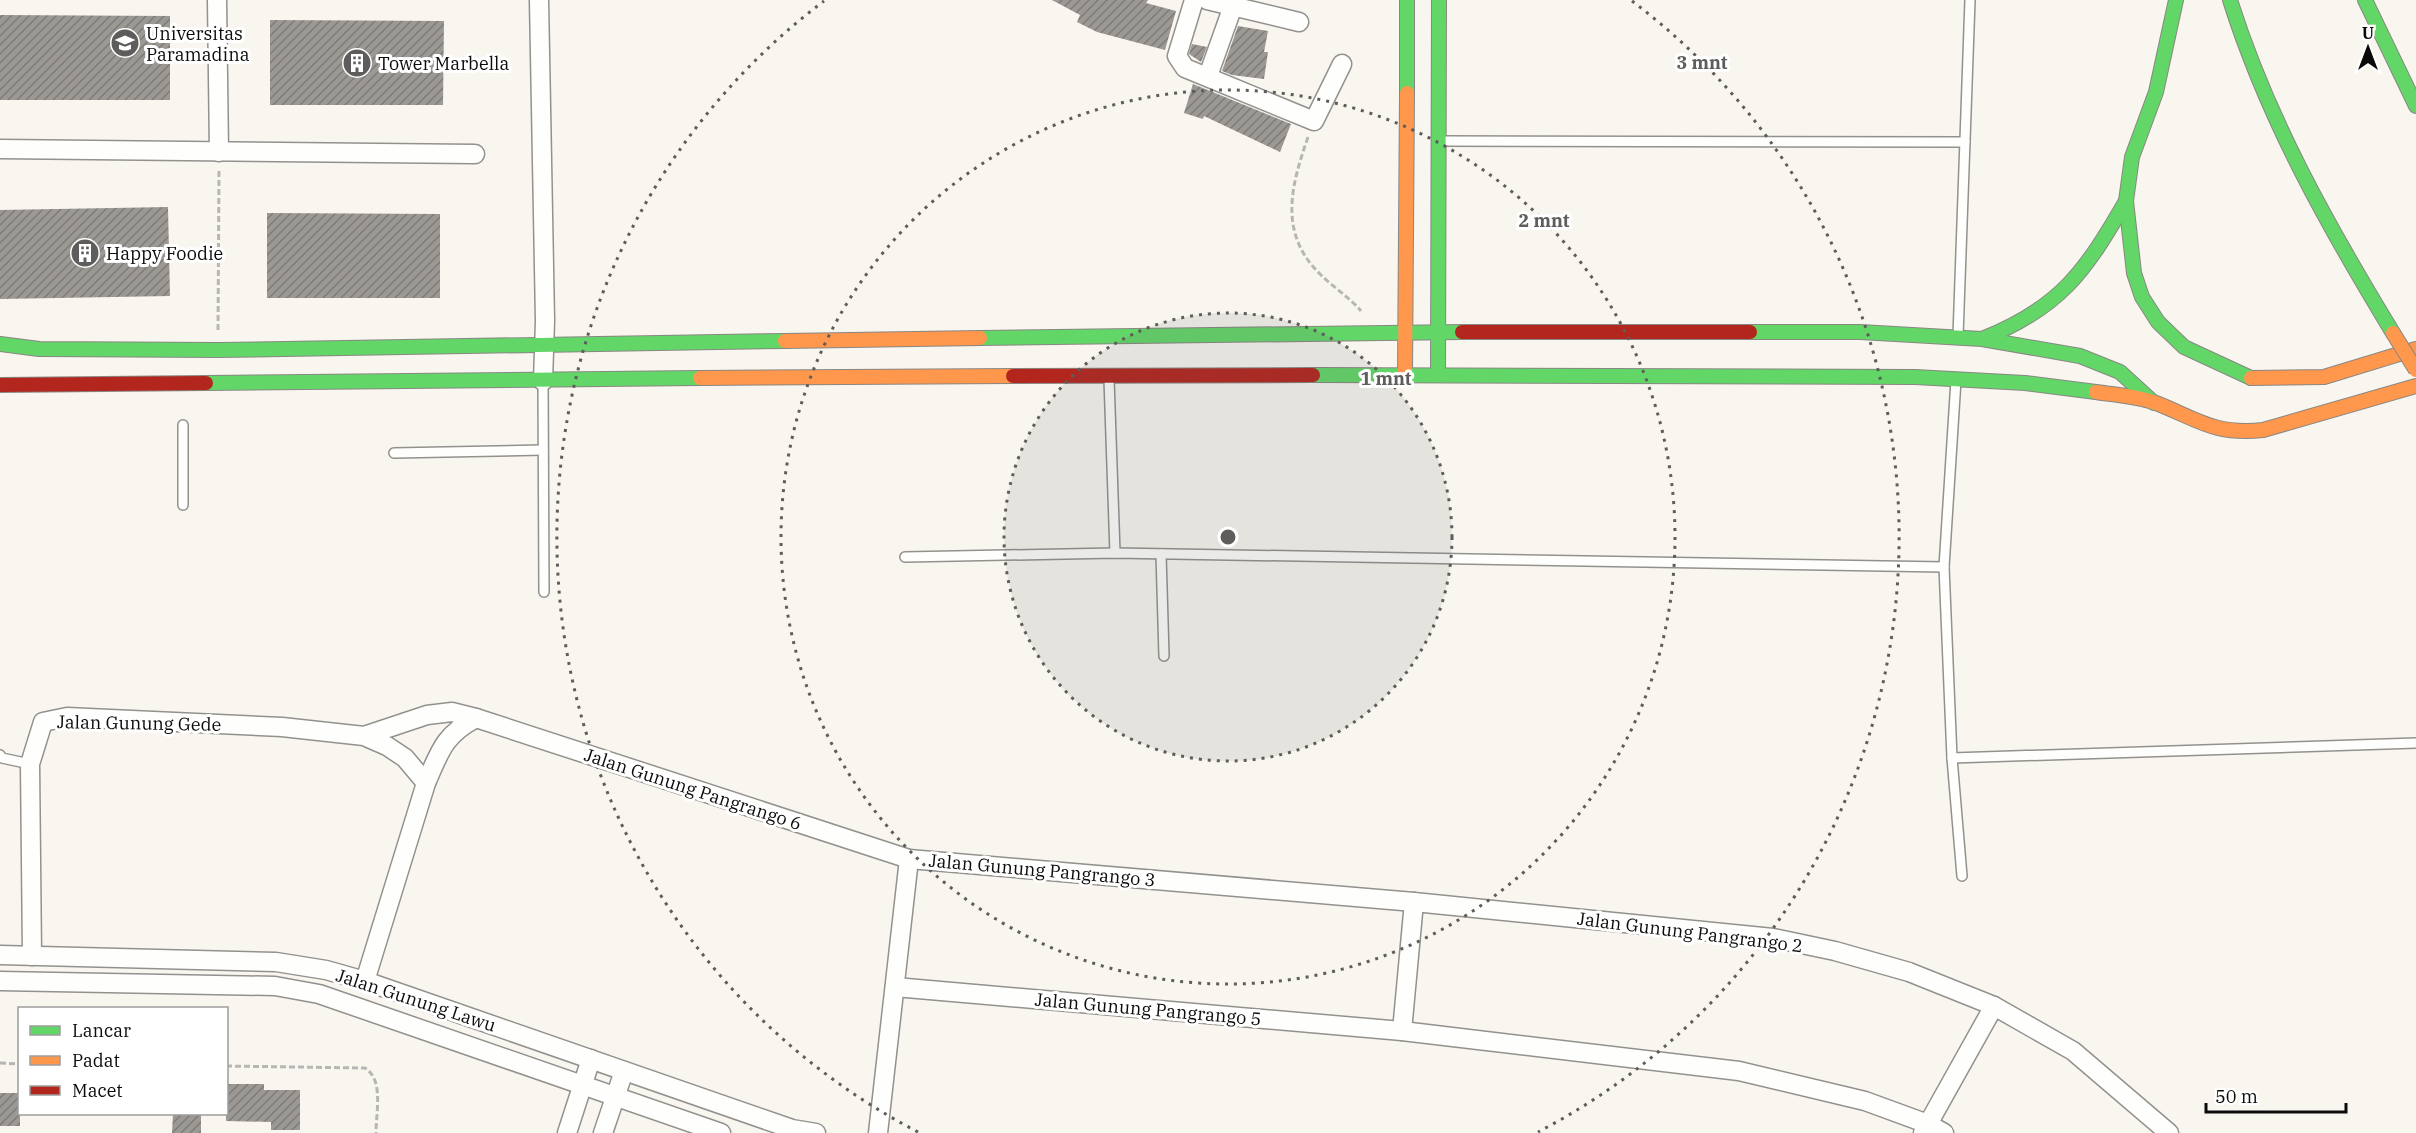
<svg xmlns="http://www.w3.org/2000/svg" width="2416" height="1133" font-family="'IBM Plex Serif',serif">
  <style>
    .building { fill: url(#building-hatch) }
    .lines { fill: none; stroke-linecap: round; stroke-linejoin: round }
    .lane-casing { stroke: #92918e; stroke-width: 12 }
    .street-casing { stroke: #92918e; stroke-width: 21 }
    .fast-casing { stroke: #898784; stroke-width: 16 }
    .slow-casing { stroke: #898784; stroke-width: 16 }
    .jam-casing { stroke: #898784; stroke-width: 16 }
    .path { stroke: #b7b6b5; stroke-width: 3; stroke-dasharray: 6 3; stroke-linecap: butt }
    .lane { stroke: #fefefd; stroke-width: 9 }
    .street { stroke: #fefefd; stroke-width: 18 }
    .fast { stroke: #63d668; stroke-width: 14 }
    .slow { stroke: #ff974d; stroke-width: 14 }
    .jam { stroke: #b3261e; stroke-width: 14 }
    .slow-bridge-casing { stroke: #898784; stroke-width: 16; stroke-linecap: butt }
    .slow-bridge { stroke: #ff974d; stroke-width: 14 }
    .ring { fill: none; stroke: #5e5d5b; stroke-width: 3; stroke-dasharray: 3 6 }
    .labels { text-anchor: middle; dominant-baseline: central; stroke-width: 6; stroke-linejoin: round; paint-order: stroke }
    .poi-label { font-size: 18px; fill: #0b0b0b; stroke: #fff; text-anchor: start }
    .street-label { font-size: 18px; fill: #0b0b0b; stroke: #fff }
    .centre { fill: #5e5d5b; stroke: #fff; stroke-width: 3 }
    .ring-label { font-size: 18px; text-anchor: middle; font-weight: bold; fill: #5e5d5b; stroke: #fff; stroke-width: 6; stroke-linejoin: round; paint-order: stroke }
  </style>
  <defs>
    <pattern id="building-hatch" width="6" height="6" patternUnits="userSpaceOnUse" patternTransform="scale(1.5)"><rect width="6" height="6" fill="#9c9995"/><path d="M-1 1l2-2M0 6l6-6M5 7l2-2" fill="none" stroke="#7d7b78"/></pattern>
  </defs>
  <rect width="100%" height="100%" fill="#f9f6ef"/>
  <g class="building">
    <polygon points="1052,0 1148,0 1146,3 1176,11 1165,50 1097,32 1077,22 1080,15"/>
    <polygon points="0,15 170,16 170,100 0,100"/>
    <polygon points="270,20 444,21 443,105 270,105"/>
    <polygon points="1238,26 1268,31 1264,52 1268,52 1264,79 1232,75 1222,71"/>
    <polygon points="1192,44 1207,47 1201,62 1189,54"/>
    <polygon points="1193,84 1291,124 1280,152 1204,116 1203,119 1184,113"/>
    <polygon points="168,207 170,296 0,299 0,210"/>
    <polygon points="267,213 440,214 440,298 267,298"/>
    <polygon points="226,1084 264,1084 264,1090 300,1090 300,1130 271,1130 271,1122 226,1121"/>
    <rect x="0" y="1093" width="20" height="33"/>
    <polygon points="173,1113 201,1113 201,1133 172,1133"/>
  </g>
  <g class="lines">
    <g class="lane-casing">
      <g id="lane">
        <polyline points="1441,141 1965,142"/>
        <polyline points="1958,336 1970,0"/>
        <polyline points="1109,379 1115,553"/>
        <polyline points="543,381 544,592"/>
        <polyline points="183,425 183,505"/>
        <polyline points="394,453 543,450"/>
        <polyline points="1161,554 1164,656"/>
        <polyline points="905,557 1115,553 1944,567 1956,380"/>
        <polyline points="1944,567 1952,758 1962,876"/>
        <polyline points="0,755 2,758 30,764"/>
        <polyline points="1952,758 2416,743"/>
      </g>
    </g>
    <g class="street-casing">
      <g id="street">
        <polyline points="217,0 219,152"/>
        <polyline points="539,0 545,321 543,381"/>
        <polyline points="1194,0 1177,56 1185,68 1314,121 1342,64"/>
        <polyline points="1207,0 1299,22"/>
        <polyline points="1208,76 1233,6"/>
        <polyline points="0,149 475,154"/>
        <polyline points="476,718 909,859 1414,902 1773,938 1835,951 1909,972 1994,1006 2073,1051 2169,1133"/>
        <polyline points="0,955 276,962 326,970 365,981 792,1129 816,1133"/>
        <path d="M 32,956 L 30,764 L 43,722 L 67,717 L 282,727 L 364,736 L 387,746 L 405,758 L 426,783 C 440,751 444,735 476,718 L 452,712 L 427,715 L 364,736"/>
        <polyline points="0,981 275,986 319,994 721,1133"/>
        <polyline points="365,981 426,783"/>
        <polyline points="895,987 1402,1031 1739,1071 1865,1101 1928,1124 1944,1133"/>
        <polyline points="1402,1031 1414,902"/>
        <polyline points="567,1133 591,1059"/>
        <polyline points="603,1133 624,1071"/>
        <polyline points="878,1133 909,859"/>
        <polyline points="1923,1133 1994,1006"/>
      </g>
    </g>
    <g class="fast-casing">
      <g id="fast">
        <polyline points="2176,0 2156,92 2132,157 2126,201 2134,273 2142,297 2158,322 2184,347 2251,378"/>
        <path d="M 2230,0 C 2268,120 2328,226 2393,333"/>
        <polyline points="2365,0 2416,106"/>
        <polyline points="1407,93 1407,0"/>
        <polyline points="1750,332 1860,332 1982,339 2080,356 2120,372 2154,403"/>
        <polyline points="980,338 1462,332"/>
        <path d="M 1982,339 C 2060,308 2085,272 2126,201"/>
        <polyline points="0,344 39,349 218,350 785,341"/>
        <polyline points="1438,374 1439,0"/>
        <polyline points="1313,375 1915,377 2025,383 2096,392"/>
        <polyline points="206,383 700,378"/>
      </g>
    </g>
    <g class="slow-casing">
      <g id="slow">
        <polyline points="785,341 980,338"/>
        <polyline points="1405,374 1407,93"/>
        <polyline points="700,378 1013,376"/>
        <polyline points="2251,378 2324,377 2416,349"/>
        <path d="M 2096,392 C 2116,395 2137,396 2156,403 C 2199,420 2214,435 2263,430 L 2416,386"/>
      </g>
    </g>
    <g class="jam-casing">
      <g id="jam">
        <polyline points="1462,332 1750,332"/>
        <polyline points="1013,376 1313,375"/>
        <polyline points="0,385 206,383"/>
      </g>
    </g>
    <g class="path">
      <path d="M 1308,137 C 1291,186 1278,233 1320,274 C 1333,287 1349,297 1361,311"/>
      <polyline points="218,330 219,169"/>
      <polyline points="0,1063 20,1064"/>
      <path d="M 226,1066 L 365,1068 C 384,1080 376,1112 376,1133"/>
    </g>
    <use href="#lane" class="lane"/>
    <use href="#street" class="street"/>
    <use href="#fast" class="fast"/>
    <use href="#slow" class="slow"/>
    <use href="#jam" class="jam"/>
    <g class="slow-bridge-casing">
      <polyline id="slow-bridge" points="2393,333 2416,370"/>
    </g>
    <use href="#slow-bridge" class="slow-bridge"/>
  </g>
  <circle cx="1228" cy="537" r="224" fill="#5e5d5b" fill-opacity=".12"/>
  <g class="ring">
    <circle cx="1228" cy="537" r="224"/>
    <circle cx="1228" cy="537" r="447"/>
    <path d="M918 1132A671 671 0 0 1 824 1M1632 1A671 671 0 0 1 1538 1132"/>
  </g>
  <defs>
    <g id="university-disc" transform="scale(1.5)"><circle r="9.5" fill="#5e5d5b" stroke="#fff"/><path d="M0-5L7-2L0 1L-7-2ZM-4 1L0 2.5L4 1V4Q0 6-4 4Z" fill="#fff"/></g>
    <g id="building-disc" transform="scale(1.5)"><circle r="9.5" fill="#5e5d5b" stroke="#fff"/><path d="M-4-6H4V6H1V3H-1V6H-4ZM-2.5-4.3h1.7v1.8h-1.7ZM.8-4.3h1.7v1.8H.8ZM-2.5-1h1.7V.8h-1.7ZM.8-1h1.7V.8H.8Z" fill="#fff"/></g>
  </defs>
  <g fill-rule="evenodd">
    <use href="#university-disc" x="125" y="43"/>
    <use href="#building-disc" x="357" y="63"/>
    <use href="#building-disc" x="85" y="253"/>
  </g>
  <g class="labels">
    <g class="poi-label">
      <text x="146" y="33">Universitas<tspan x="146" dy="21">Paramadina</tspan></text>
      <text x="378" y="63">Tower Marbella</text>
      <text x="106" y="253">Happy Foodie</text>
    </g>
    <g class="street-label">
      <text transform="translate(139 723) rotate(1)">Jalan Gunung Gede</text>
      <text transform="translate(693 789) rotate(18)">Jalan Gunung Pangrango 6</text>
      <text transform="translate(1042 870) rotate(5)">Jalan Gunung Pangrango 3</text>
      <text transform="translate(1690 932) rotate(7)">Jalan Gunung Pangrango 2</text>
      <text transform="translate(416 1000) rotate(18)">Jalan Gunung Lawu</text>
      <text transform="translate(1148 1009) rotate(5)">Jalan Gunung Pangrango 5</text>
    </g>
  </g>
  <circle cx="1228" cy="537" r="9" class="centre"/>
  <g class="ring-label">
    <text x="1702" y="69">3 mnt</text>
    <text x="1544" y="227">2 mnt</text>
    <text x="1386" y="385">1 mnt</text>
  </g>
  <rect x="18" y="1007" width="210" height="108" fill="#ffffff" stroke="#9d9d9d" stroke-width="1.5"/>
  <rect x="30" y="1026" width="30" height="9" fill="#63d668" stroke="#9d9d9d" stroke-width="1.5"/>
  <text x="72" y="1037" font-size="18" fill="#0b0b0b">Lancar</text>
  <rect x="30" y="1056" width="30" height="9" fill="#ff974d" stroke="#9d9d9d" stroke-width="1.5"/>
  <text x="72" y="1067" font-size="18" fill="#0b0b0b">Padat</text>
  <rect x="30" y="1086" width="30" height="9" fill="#b3261e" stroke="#9d9d9d" stroke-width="1.5"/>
  <text x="72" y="1097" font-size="18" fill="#0b0b0b">Macet</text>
  <g transform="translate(2368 48)" stroke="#ffffff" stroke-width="4.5" paint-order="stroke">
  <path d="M0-4.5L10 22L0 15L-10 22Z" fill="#0b0b0b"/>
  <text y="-9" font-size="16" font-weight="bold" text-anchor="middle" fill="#0b0b0b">U</text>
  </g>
  <path d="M2206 1103v9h140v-9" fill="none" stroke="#0b0b0b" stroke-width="3"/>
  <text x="2215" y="1103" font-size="18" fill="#0b0b0b" stroke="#ffffff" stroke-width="4.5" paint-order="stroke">50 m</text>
</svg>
